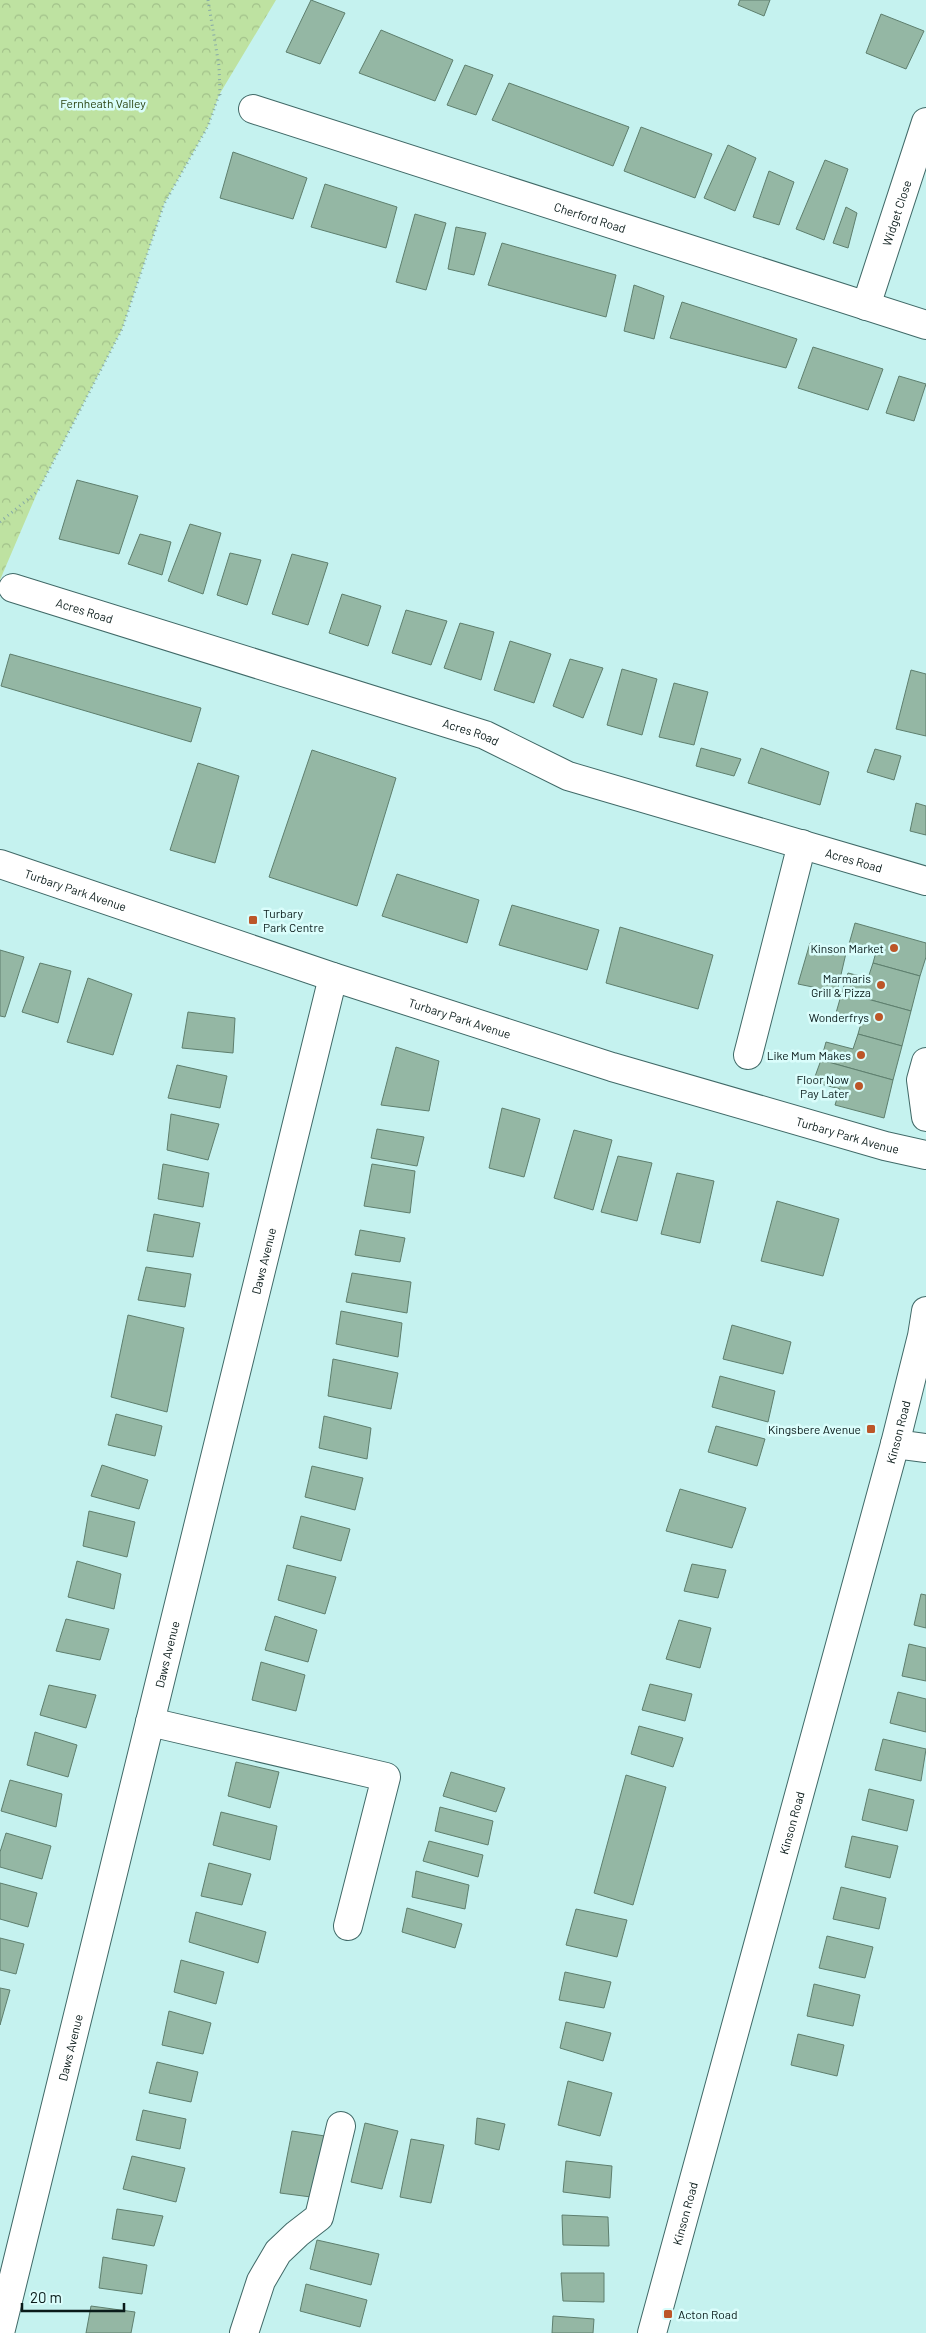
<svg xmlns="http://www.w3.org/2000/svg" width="926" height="2333" font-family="Barlow,sans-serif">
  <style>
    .park { fill: url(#park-crowns) }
    .building { fill: #94b7a4; stroke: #5e7f6e }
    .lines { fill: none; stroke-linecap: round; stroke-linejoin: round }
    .minor-casing { stroke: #406967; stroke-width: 30 }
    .path { stroke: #86a9a7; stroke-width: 3; stroke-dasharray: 1 4; stroke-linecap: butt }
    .minor { stroke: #fff; stroke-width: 28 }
    .poi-dot { fill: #bc5628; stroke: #dafdfb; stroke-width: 2 }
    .labels { text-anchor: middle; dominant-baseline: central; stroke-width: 5; stroke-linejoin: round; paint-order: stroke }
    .park-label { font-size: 12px; fill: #2a4311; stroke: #dafdfb }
    .street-label { font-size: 12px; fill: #0a1b1a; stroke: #dafdfb }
    .poi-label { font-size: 12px; fill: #0a1b1a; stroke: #dafdfb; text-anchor: end }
  </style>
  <defs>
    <pattern id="park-crowns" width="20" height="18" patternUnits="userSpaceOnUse" patternTransform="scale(1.25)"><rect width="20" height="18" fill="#bee2a1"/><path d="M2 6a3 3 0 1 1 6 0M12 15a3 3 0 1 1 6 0" fill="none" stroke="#a2c18a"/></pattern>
  </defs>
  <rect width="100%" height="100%" fill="#c5f2ef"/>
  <polygon class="park" points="0,0 276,0 219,95 208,126 164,204 122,329 38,491 0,580"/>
  <g class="building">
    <polygon points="311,0 345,13 320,64 286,52"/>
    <polygon points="740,0 770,0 764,16 738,5"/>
    <polygon points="881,14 924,31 906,69 866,53"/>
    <polygon points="381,30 453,60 435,101 359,73"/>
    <polygon points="465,65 493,75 476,115 447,105"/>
    <polygon points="509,83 629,127 613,166 492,120"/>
    <polygon points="641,127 712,154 695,198 624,171"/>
    <polygon points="728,145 756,158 735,211 704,198"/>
    <polygon points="233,152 307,178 293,219 220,198"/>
    <polygon points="825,160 848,169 824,240 796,229"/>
    <polygon points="769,171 794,182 779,225 753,217"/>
    <polygon points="325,184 397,207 386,248 311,227"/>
    <polygon points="846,207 857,213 848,248 833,243"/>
    <polygon points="415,214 446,223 426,290 396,282"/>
    <polygon points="456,227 486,233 474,275 448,269"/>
    <polygon points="502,243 616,275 606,317 488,285"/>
    <polygon points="634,285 664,296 654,339 624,331"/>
    <polygon points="682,302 797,339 786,368 670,338"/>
    <polygon points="813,347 883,369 868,410 798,388"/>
    <polygon points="899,376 926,384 914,421 886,413"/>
    <polygon points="77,480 138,496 119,554 59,539"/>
    <polygon points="190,524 221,533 203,594 168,581"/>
    <polygon points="140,534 171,542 162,575 128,564"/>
    <polygon points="230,553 261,560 247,605 217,595"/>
    <polygon points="292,554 328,563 308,625 272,614"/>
    <polygon points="342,594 381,606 368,646 329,633"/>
    <polygon points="406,610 447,621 431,665 392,653"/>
    <polygon points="460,623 494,632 481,680 444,668"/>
    <polygon points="510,641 551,654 534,703 494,690"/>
    <polygon points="10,654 201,708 191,742 1,686"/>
    <polygon points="570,659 603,668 583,718 553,706"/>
    <polygon points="622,669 657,679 642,735 607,725"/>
    <polygon points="911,670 926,674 926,736 896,729"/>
    <polygon points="674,683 708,692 694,745 659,737"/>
    <polygon points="701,748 741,759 734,776 696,766"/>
    <polygon points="761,748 829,772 820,805 748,783"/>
    <polygon points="875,749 901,756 894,780 867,772"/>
    <polygon points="312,750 396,778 357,906 269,877"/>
    <polygon points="198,763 239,776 215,863 170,850"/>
    <polygon points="916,803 926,806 926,835 910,831"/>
    <polygon points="397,874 479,900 467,943 382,916"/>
    <polygon points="512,905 599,930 587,970 499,945"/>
    <polygon points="855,923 926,943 926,957 920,976 873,963 876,952 849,944"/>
    <polygon points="620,927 713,955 698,1009 606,983"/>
    <polygon points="810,943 846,953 837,992 798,984"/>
    <polygon points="0,950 24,957 5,1017 0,1016"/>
    <polygon points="40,963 71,971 58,1023 22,1012"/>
    <polygon points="873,963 920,976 911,1011 842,992 848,973 868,978"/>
    <polygon points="88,978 132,994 113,1055 67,1042"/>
    <polygon points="842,992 911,1011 902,1046 858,1034 862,1020 836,1013"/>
    <polygon points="188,1012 235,1018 233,1053 182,1048"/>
    <polygon points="858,1034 902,1046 893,1080 821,1060 826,1042 853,1049"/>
    <polygon points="396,1047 439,1061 429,1111 381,1105"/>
    <polygon points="821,1060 893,1080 884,1118 835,1105 840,1089 813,1082"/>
    <polygon points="177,1065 227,1076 220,1108 168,1098"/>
    <polygon points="502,1108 540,1119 524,1177 489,1168"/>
    <polygon points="171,1114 219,1124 208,1160 167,1150"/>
    <polygon points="377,1129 424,1137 417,1166 371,1158"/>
    <polygon points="574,1130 612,1140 593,1210 554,1198"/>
    <polygon points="618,1156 652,1163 637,1221 601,1212"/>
    <polygon points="163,1164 209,1173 203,1207 158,1199"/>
    <polygon points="372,1164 415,1171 410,1213 364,1206"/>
    <polygon points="677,1173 714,1181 700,1243 661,1234"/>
    <polygon points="777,1201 839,1219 823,1276 761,1261"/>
    <polygon points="154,1214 200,1223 193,1257 147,1251"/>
    <polygon points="360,1230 405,1238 400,1262 355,1255"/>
    <polygon points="146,1267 191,1274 185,1307 138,1300"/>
    <polygon points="352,1273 411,1282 407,1313 346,1302"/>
    <polygon points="341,1311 402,1323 398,1357 336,1344"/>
    <polygon points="128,1315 184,1328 167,1412 111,1397"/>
    <polygon points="732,1325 791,1342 783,1374 723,1359"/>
    <polygon points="333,1359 398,1373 391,1409 328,1396"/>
    <polygon points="720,1376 775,1391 768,1422 712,1407"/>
    <polygon points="116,1414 162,1426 155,1456 108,1445"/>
    <polygon points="324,1416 371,1428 367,1459 319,1448"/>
    <polygon points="716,1426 765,1439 757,1466 708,1452"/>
    <polygon points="102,1465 148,1480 139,1509 91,1496"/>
    <polygon points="312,1466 363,1478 355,1510 305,1497"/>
    <polygon points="680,1489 746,1508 732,1548 666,1531"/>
    <polygon points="89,1511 135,1522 127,1557 83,1546"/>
    <polygon points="301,1516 350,1529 341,1561 293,1548"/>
    <polygon points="77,1561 121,1574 114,1609 68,1597"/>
    <polygon points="692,1564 726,1570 718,1598 684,1591"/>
    <polygon points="287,1565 336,1577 325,1614 278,1600"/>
    <polygon points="921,1594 926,1595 926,1628 914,1625"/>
    <polygon points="275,1616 317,1630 308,1662 265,1650"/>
    <polygon points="66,1619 109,1629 100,1660 56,1651"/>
    <polygon points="679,1620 711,1628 700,1668 666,1659"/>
    <polygon points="909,1644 926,1648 926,1681 902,1676"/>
    <polygon points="261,1662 305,1675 296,1711 252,1700"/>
    <polygon points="650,1684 692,1694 685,1721 642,1710"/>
    <polygon points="49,1685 96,1695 86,1728 40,1715"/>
    <polygon points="898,1692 926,1699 926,1732 890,1723"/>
    <polygon points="639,1726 683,1738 673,1767 631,1754"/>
    <polygon points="35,1732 77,1745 68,1777 27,1765"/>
    <polygon points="883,1739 926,1749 921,1781 875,1770"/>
    <polygon points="236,1762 279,1772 270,1808 228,1796"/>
    <polygon points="451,1772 505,1788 496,1812 443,1796"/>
    <polygon points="626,1775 666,1787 633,1905 594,1893"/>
    <polygon points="10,1780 62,1794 56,1827 1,1811"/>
    <polygon points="869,1789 914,1800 907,1831 862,1820"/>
    <polygon points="440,1807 493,1821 488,1845 435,1831"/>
    <polygon points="221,1812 277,1826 270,1860 213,1845"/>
    <polygon points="6,1833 51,1846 42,1879 0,1867 0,1852"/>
    <polygon points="852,1836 898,1846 890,1878 845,1867"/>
    <polygon points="429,1841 483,1855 478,1877 423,1861"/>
    <polygon points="209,1863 251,1874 242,1905 201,1896"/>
    <polygon points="416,1871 469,1885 465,1909 412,1897"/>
    <polygon points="0,1883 37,1893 28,1927 0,1919"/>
    <polygon points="841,1887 886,1898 879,1929 833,1919"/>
    <polygon points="407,1908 462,1924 455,1948 402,1932"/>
    <polygon points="576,1909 627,1920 617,1957 566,1945"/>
    <polygon points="196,1912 266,1932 258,1963 189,1942"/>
    <polygon points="827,1936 873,1947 865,1978 819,1968"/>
    <polygon points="0,1938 24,1944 16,1974 0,1970"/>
    <polygon points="181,1960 224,1972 216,2004 174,1992"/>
    <polygon points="565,1972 611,1982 604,2008 559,2000"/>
    <polygon points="814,1984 860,1995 853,2026 807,2016"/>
    <polygon points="0,1988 10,1990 0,2025"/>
    <polygon points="169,2011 211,2023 203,2054 162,2045"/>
    <polygon points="566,2022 611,2033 603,2061 560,2048"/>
    <polygon points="798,2034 844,2045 837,2076 791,2065"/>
    <polygon points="157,2062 198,2072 191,2102 149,2093"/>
    <polygon points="568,2081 612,2093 600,2136 558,2125"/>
    <polygon points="143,2110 186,2119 180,2149 136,2140"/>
    <polygon points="477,2118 505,2124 499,2150 475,2144"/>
    <polygon points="365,2123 398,2131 382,2189 351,2182"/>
    <polygon points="292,2131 325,2136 311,2197 280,2193"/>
    <polygon points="411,2139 444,2145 431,2203 400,2197"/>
    <polygon points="132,2156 185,2168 176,2202 123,2189"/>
    <polygon points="566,2161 612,2166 610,2198 563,2192"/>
    <polygon points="117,2209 163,2216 154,2246 112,2239"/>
    <polygon points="562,2215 608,2217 609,2246 563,2245"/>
    <polygon points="317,2240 379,2254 371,2285 310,2269"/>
    <polygon points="103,2257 147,2265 142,2294 99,2288"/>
    <polygon points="561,2273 604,2273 604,2302 563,2301"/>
    <polygon points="306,2284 367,2300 360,2327 300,2311"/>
    <polygon points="91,2306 135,2312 131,2333 86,2333"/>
    <polygon points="553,2316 594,2319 593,2333 552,2333"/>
  </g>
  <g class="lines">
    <g class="minor-casing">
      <g id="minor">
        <path id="s1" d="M 253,109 L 926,325"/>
        <path id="s2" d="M 866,306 L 926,122"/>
        <path id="s3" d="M 13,588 L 485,735 L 568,776 L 926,881"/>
        <path id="s4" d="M 0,864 L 333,977 L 612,1067 L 885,1146 L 926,1155"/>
        <polyline points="748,1055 802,844"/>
        <polyline points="926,1062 921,1080 926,1117"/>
        <polyline points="895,1444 926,1448"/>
        <polyline points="150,1722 386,1777 348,1926"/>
        <path id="s5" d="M 0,2333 L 333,977"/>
        <polyline points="244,2333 261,2281 278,2252 297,2234 319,2217 341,2126"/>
        <path id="s6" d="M 652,2333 L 895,1444 L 922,1336 L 926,1311"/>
      </g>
    </g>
    <g class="path">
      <polyline points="208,0 219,66 220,96"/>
      <polyline points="0,522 38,491 122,329 164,204 208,126 219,95"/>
    </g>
    <use href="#minor" class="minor"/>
  </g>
  <g class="poi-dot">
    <rect x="248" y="915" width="10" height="10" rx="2.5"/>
    <circle cx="894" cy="948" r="5"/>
    <circle cx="881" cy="985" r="5"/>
    <circle cx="879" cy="1017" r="5"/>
    <circle cx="861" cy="1055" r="5"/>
    <circle cx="859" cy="1086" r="5"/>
    <rect x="866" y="1424" width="10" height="10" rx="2.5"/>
    <rect x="663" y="2309" width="10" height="10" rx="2.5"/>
  </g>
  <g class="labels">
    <g class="park-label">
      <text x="103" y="103">Fernheath Valley</text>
    </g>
    <g class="street-label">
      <text stroke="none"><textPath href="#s2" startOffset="98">Widget Close</textPath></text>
      <text stroke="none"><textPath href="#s1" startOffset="354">Cherford Road</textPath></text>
      <text stroke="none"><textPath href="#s3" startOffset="75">Acres Road</textPath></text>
      <text stroke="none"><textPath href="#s3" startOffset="480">Acres Road</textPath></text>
      <text stroke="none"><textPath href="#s3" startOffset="885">Acres Road</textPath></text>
      <text stroke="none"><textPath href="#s4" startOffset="80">Turbary Park Avenue</textPath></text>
      <text stroke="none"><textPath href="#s4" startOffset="485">Turbary Park Avenue</textPath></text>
      <text stroke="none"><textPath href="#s4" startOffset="890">Turbary Park Avenue</textPath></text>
      <text stroke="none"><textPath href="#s5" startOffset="1104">Daws Avenue</textPath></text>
      <text stroke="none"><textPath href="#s6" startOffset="934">Kinson Road</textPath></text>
      <text stroke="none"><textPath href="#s5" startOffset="699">Daws Avenue</textPath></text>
      <text stroke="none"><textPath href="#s6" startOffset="529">Kinson Road</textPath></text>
      <text stroke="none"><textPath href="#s5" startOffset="294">Daws Avenue</textPath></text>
      <text stroke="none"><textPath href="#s6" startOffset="124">Kinson Road</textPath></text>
    </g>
    <g class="poi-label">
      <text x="263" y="913" text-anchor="start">Turbary<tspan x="263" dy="14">Park Centre</tspan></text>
      <text x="884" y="948">Kinson Market</text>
      <text x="871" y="978">Marmaris<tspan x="871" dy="14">Grill &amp; Pizza</tspan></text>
      <text x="869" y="1017">Wonderfrys</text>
      <text x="851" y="1055">Like Mum Makes</text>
      <text x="849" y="1079">Floor Now<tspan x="849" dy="14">Pay Later</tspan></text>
      <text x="861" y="1429">Kingsbere Avenue</text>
      <text x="678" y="2314" text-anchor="start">Acton Road</text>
    </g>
  </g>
  <path d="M22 2303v8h102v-8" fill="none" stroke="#0a1b1a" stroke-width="2.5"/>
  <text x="30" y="2303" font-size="15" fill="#0a1b1a" stroke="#dafdfb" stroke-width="4" paint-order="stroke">20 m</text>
</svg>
